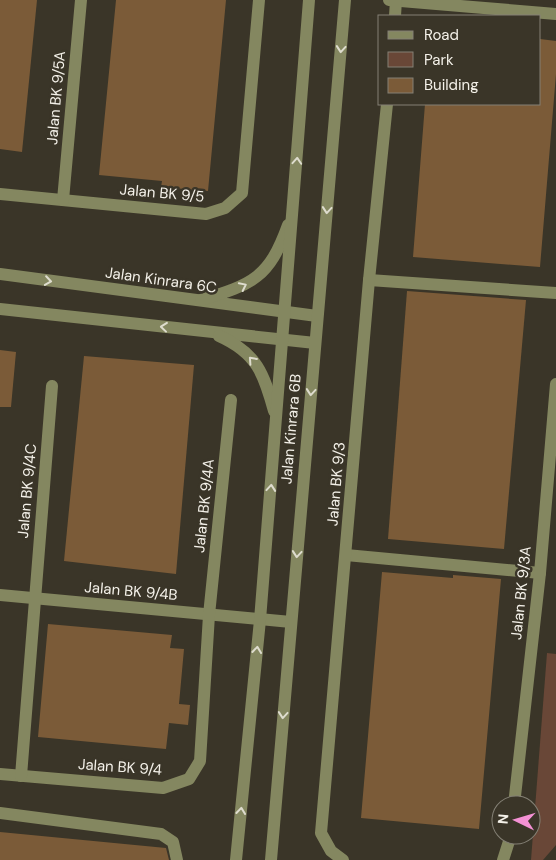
<svg xmlns="http://www.w3.org/2000/svg" width="556" height="860" font-family="'DM Sans',sans-serif">
  <style>
    .green { fill: #694737 }
    .building { fill: #7b5b38 }
    .lines { fill: none; stroke-linecap: round; stroke-linejoin: round }
    .minor { stroke: #848760; stroke-width: 12 }
    .oneway { stroke: #dedcce }
    .labels { text-anchor: middle; dominant-baseline: central; stroke-width: 5; stroke-linejoin: round; paint-order: stroke }
    .street-label { font-size: 15px; fill: #f4f1e9; stroke: #3a3528 }
  </style>
  <rect width="100%" height="100%" fill="#3a3528"/>
  <polygon class="green" points="547,653 556,654 556,845 543,860 531,860"/>
  <g class="building">
    <polygon points="0,0 37,0 22,152 0,149"/>
    <polygon points="116,0 226,0 208,191 161,187 162,181 99,175"/>
    <polygon points="540,39 556,41 556,74 540,267 413,257 425,104 540,104"/>
    <polygon points="407,291 526,300 504,549 388,539"/>
    <polygon points="0,350 16,352 11,407 0,407"/>
    <polygon points="84,356 194,365 176,574 64,561"/>
    <polygon points="382,572 453,578 453,575 501,579 479,829 361,818"/>
    <polygon points="48,624 172,635 170,648 184,649 179,704 190,705 188,725 169,723 166,749 38,737"/>
    <polygon points="0,832 166,848 169,860 0,860"/>
  </g>
  <g class="lines">
    <g class="minor">
      <polyline points="389,0 556,14"/>
      <polyline points="395,16 396,0"/>
      <polyline points="0,194 206,214 225,208 242,193 259,0"/>
      <polyline points="63,200 81,0"/>
      <polyline points="0,274 317,316"/>
      <polyline points="369,280 556,293"/>
      <path d="M 201,300 C 253,284 269,278 288,225"/>
      <polyline points="0,309 315,343"/>
      <path d="M 219,336 C 257,353 264,374 274,411"/>
      <polyline points="346,555 540,573"/>
      <polyline points="0,595 291,622"/>
      <polyline points="0,774 163,788 189,779 200,761 209,615 231,400"/>
      <polyline points="21,776 52,386"/>
      <polyline points="514,805 540,573 556,384"/>
      <polyline points="0,813 161,834 173,842 177,860"/>
      <polyline points="236,860 260,620 309,0"/>
      <polyline points="271,860 345,0"/>
      <polyline points="343,860 331,851 321,833 369,280 387,104"/>
      <polyline points="503,860 511,835"/>
    </g>
  </g>
  <defs><path id="oneway-chevron" d="M-2-3.5L2.5 0L-2 3.5" fill="none" stroke-width="1.6" stroke-linecap="round" stroke-linejoin="round" transform="scale(1.25)"/></defs>
  <g class="oneway">
    <use href="#oneway-chevron" transform="translate(341 49) rotate(95)"/>
    <use href="#oneway-chevron" transform="translate(297 161) rotate(-86)"/>
    <use href="#oneway-chevron" transform="translate(327 210) rotate(95)"/>
    <use href="#oneway-chevron" transform="translate(48 281) rotate(8)"/>
    <use href="#oneway-chevron" transform="translate(243 286) rotate(-26)"/>
    <use href="#oneway-chevron" transform="translate(164 327) rotate(-174)"/>
    <use href="#oneway-chevron" transform="translate(252 360) rotate(-132)"/>
    <use href="#oneway-chevron" transform="translate(311 392) rotate(95)"/>
    <use href="#oneway-chevron" transform="translate(271 488) rotate(-85)"/>
    <use href="#oneway-chevron" transform="translate(297 554) rotate(95)"/>
    <use href="#oneway-chevron" transform="translate(257 650) rotate(-84)"/>
    <use href="#oneway-chevron" transform="translate(283 715) rotate(95)"/>
    <use href="#oneway-chevron" transform="translate(241 811) rotate(-84)"/>
  </g>
  <g class="labels">
    <g class="street-label">
      <text transform="translate(56 98) rotate(-85)">Jalan BK 9/5A</text>
      <text transform="translate(162 193) rotate(5)">Jalan BK 9/5</text>
      <text transform="translate(161 280) rotate(8)">Jalan Kinrara 6C</text>
      <text transform="translate(291 429) rotate(-85)">Jalan Kinrara 6B</text>
      <text transform="translate(336 484) rotate(-85)">Jalan BK 9/3</text>
      <text transform="translate(27 491) rotate(-85)">Jalan BK 9/4C</text>
      <text transform="translate(204 506) rotate(-84)">Jalan BK 9/4A</text>
      <text transform="translate(131 591) rotate(5)">Jalan BK 9/4B</text>
      <text transform="translate(521 593) rotate(-84)">Jalan BK 9/3A</text>
      <text transform="translate(120 767) rotate(4)">Jalan BK 9/4</text>
    </g>
  </g>
  <rect x="378" y="15" width="162" height="90" fill="#3a3528" stroke="#848075"/>
  <rect x="388" y="31" width="25" height="8" fill="#848760" stroke="#848075"/>
  <text x="424" y="40" font-size="15" fill="#f4f1e9">Road</text>
  <rect x="388" y="52" width="25" height="15" fill="#694737" stroke="#848075"/>
  <text x="424" y="65" font-size="15" fill="#f4f1e9">Park</text>
  <rect x="388" y="78" width="25" height="15" fill="#7b5b38" stroke="#848075"/>
  <text x="424" y="90" font-size="15" fill="#f4f1e9">Building</text>
  <g transform="translate(516 820) rotate(275)"><circle r="24" fill="#3a3528" stroke="#848075"/>
  <path d="M0-4L9 19L0 12L-9 19Z" fill="#f491d4"/>
  <text y="-8" font-size="14" font-weight="bold" text-anchor="middle" fill="#f4f1e9">N</text>
  </g>
</svg>
